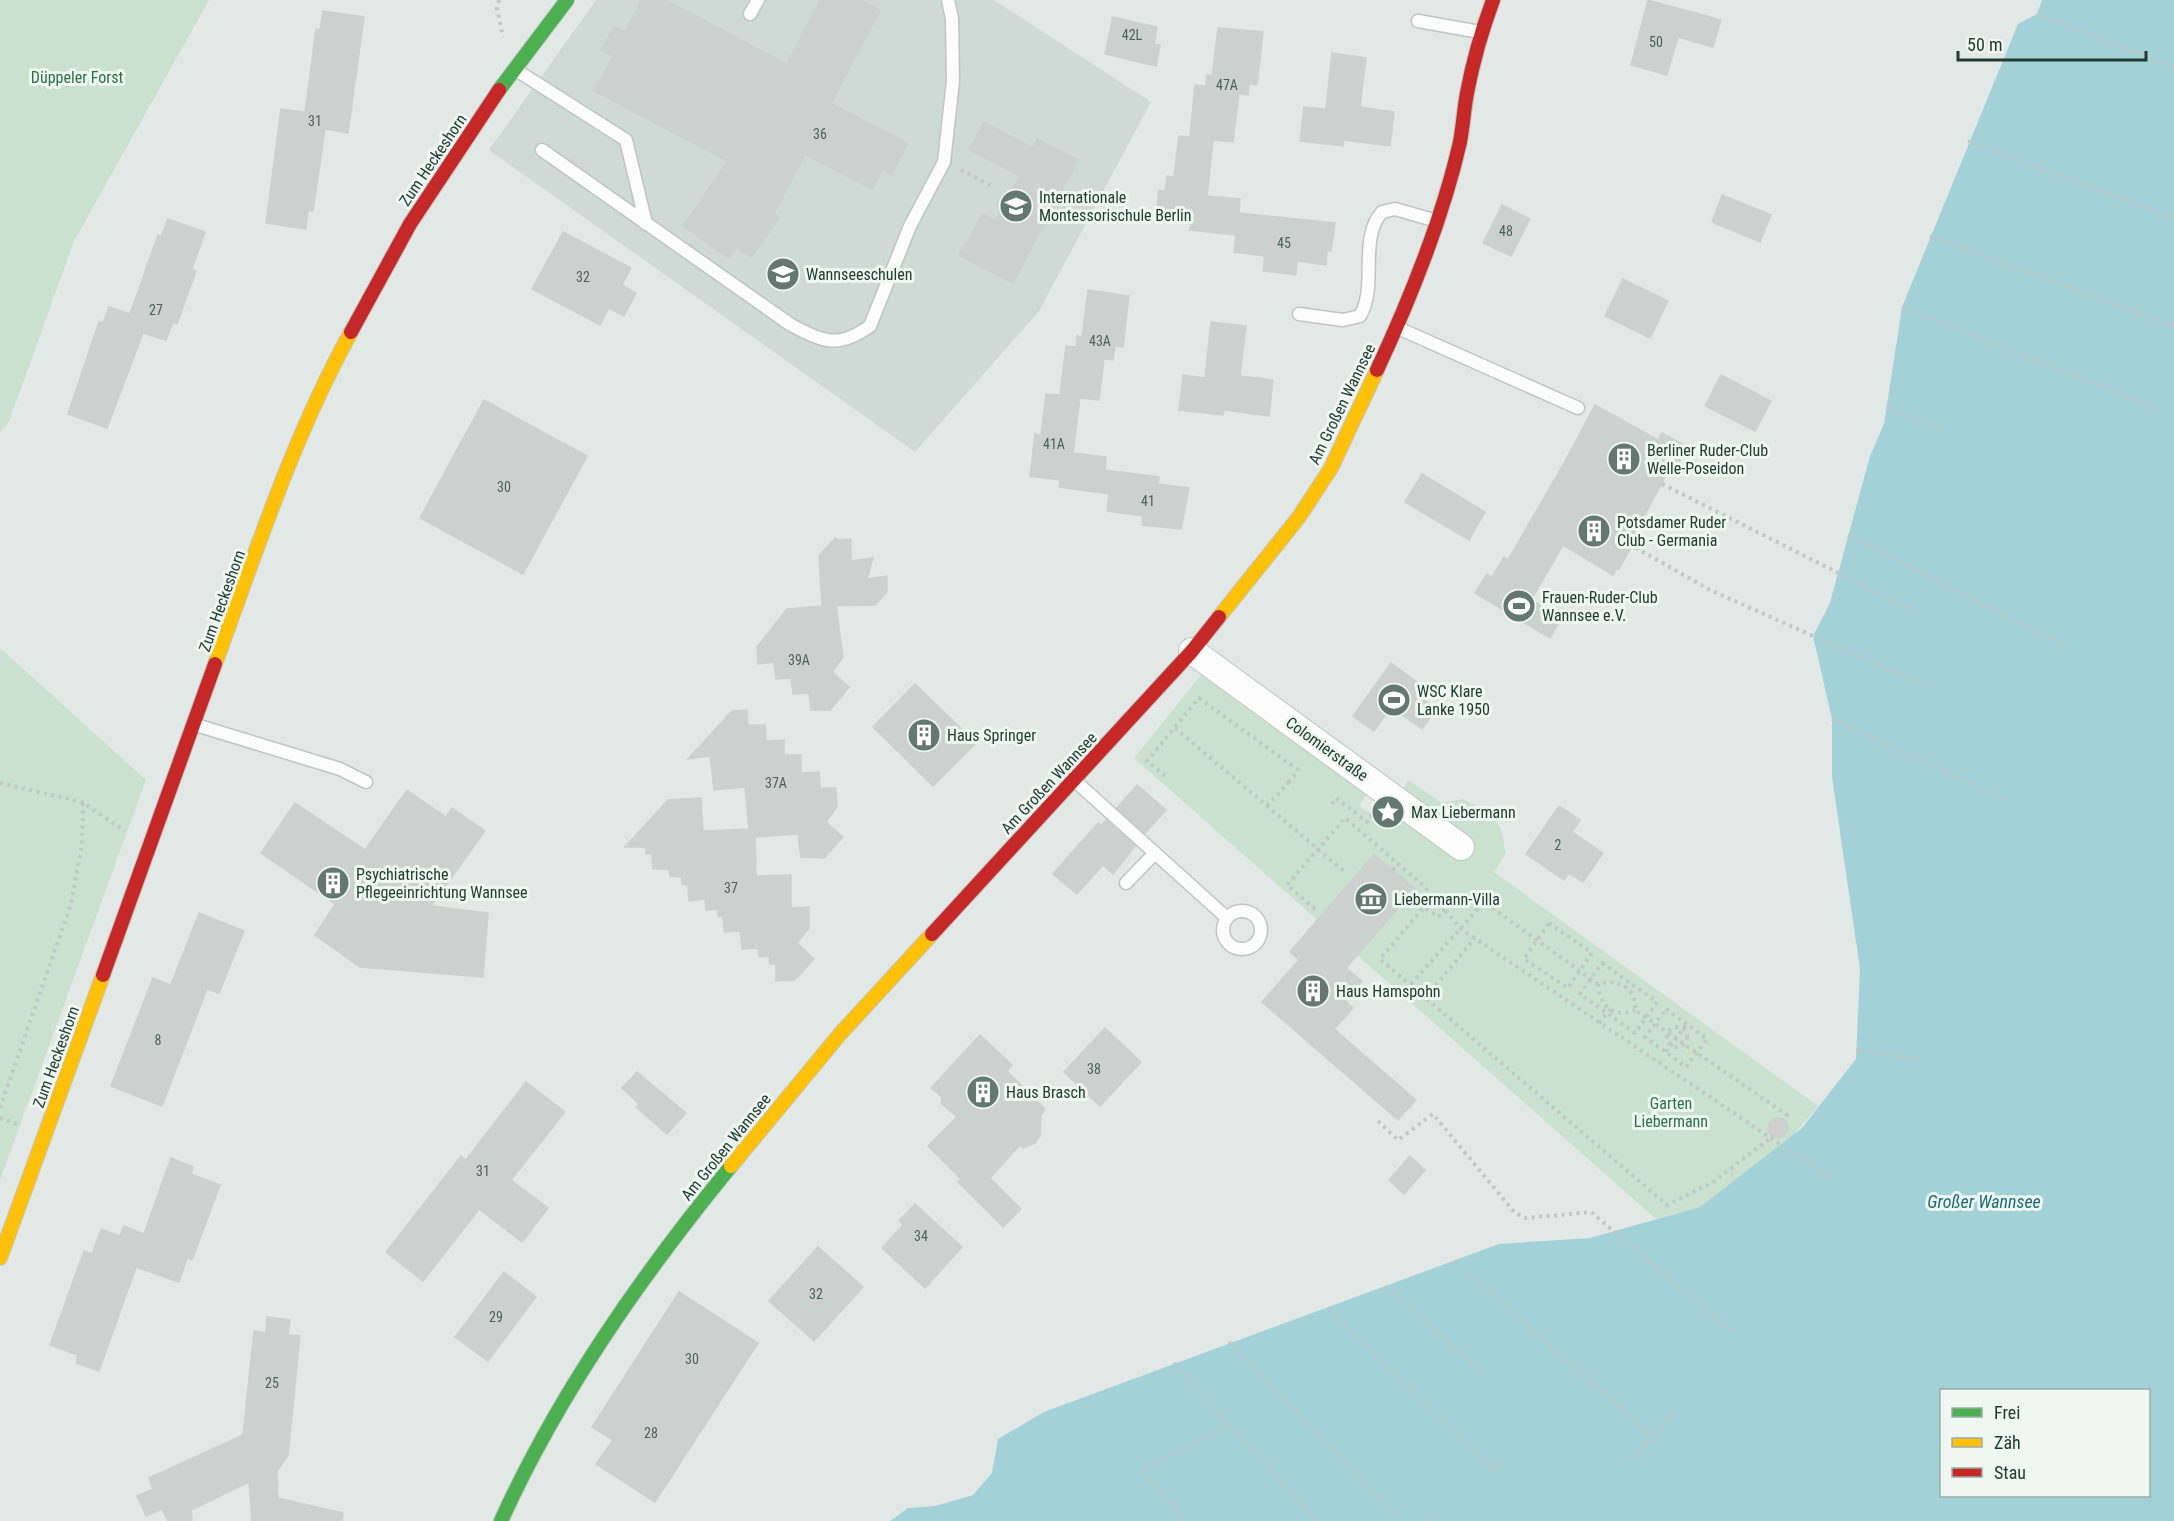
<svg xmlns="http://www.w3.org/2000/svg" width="2174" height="1521" font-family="'Roboto Condensed',sans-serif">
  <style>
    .built { fill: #cfd9d5 }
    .green { fill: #cae1d0 }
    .water { fill: #a2d2d7; fill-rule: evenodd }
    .building { fill: #ccd1cf; stroke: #cbd1ce; stroke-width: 1.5 }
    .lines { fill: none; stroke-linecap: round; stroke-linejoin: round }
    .lane-casing { stroke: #bfc5c2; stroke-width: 15 }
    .street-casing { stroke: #bfc5c2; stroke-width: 28 }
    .fast-casing { stroke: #bec5c2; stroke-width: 16 }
    .slow-casing { stroke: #bec5c2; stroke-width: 16 }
    .jam-casing { stroke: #bec5c2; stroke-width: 16 }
    .path { stroke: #bfc8c5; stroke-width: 4; stroke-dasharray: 3 4.5; stroke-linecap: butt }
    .lane { stroke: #fbfcfb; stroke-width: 12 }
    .street { stroke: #fbfcfb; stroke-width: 26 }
    .fast { stroke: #4caf50; stroke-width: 14 }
    .slow { stroke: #ffc107; stroke-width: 14 }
    .jam { stroke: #c62828; stroke-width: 14 }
    .labels { text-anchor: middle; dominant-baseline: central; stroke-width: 6; stroke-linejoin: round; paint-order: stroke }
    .number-label { font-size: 14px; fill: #4b6059 }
    .park-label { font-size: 16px; fill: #2a7242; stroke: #eff7f3 }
    .street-label { font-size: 16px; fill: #203b32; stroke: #eff7f3 }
    .poi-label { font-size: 16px; fill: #203b32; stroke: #eff7f3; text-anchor: start }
    .water-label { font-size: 18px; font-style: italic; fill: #1a6c77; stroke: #eff7f3 }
  </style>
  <rect width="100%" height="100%" fill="#e2e8e5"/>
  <polygon class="built" points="596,0 994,0 1151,102 1039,311 915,452 489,150"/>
  <g class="green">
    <polygon points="0,0 209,0 74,241 9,422 0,432"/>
    <polygon points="0,648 146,780 0,1180"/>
    <polygon points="1201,675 1366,795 1359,806 1386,823 1408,780 1442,803 1462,799 1491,814 1501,829 1506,853 1494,872 1818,1106 1791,1138 1700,1207 1656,1219 1134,758"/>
  </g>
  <path class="water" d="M 2042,0 L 2174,0 L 2174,1521 L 890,1521 L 908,1508 L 935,1506 L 973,1495 L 992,1473 L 998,1439 L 1044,1412 L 1499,1244 L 1590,1238 L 1700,1207 L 1802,1128 L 1856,1059 L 1860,969 L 1832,777 L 1832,719 L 1813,636 L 1830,603 L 1870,456 L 1884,424 L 1902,307 L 2018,24 L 2037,14 ZM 1942,1390 L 2148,1390 L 2148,1496 L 1942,1496 Z"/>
  <g class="building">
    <polygon points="642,0 665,0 787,64 820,0 861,0 880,10 831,104 908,143 892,175 883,170 872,189 805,154 774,214 779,218 752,257 736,247 729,258 683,226 728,161 594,91 613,56 601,50 614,27 625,32"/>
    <polygon points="1648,0 1721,20 1713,47 1678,37 1667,75 1631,65"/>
    <polygon points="323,11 364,17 348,133 325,129 313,211 308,211 306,229 266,223 281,109 305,112 316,29 320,30"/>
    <polygon points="1113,17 1157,27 1154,44 1160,45 1156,66 1105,54"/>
    <polygon points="1218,28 1263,32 1257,85 1249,84 1248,95 1239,94 1233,142 1213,140 1207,196 1240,199 1239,213 1335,223 1331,251 1327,251 1326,265 1297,261 1296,275 1263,271 1265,256 1234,252 1236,235 1190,230 1191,222 1156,218 1159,190 1165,191 1167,176 1174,177 1179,136 1190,137 1195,85 1206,86 1207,75 1212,76"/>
    <polygon points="1332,53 1366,58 1360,107 1394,112 1390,146 1344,140 1343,146 1300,141 1304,107 1326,109"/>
    <polygon points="984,122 1033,148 1037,139 1078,160 1013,283 959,255 983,214 996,221 1020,176 969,150"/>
    <polygon points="1722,195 1771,215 1760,242 1712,222"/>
    <polygon points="1502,205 1530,219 1511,256 1483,243"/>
    <polygon points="168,219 205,232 192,269 196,271 177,324 173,322 166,340 143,333 107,428 68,414 99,322 103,323 109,307 130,314 158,235 161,237"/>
    <polygon points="563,232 631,268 622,285 636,293 624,316 609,308 600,325 532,289"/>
    <polygon points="1623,279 1668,301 1650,338 1605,316"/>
    <polygon points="1088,290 1129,296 1123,347 1115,346 1113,360 1104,359 1099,400 1080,398 1073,453 1106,457 1105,470 1159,477 1158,484 1189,488 1181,529 1142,525 1143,516 1107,511 1109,494 1059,487 1060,480 1030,476 1035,434 1041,435 1046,394 1060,395 1066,346 1076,347 1077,336 1082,337"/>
    <polygon points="1211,322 1246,326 1240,376 1273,380 1269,416 1224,410 1223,415 1179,410 1183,375 1205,378"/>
    <polygon points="1721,375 1771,401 1755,431 1705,406"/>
    <polygon points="484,400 587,456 523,574 420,518"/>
    <polygon points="1595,405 1658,440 1662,433 1684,445 1680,453 1683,455 1672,475 1668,472 1627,547 1630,549 1619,569 1617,568 1613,575 1563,545 1531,600 1562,618 1550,638 1475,593 1487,574 1492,577 1504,557 1508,560 1564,463"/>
    <polygon points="1422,474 1485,512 1469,540 1405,502"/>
    <polygon points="835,538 839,540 851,539 851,561 873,558 867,579 887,576 887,592 875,605 822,606 819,556"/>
    <polygon points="836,605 843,657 832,672 849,687 830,710 811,710 809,693 793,694 791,678 776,679 774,662 758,664 757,647 787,609"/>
    <polygon points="1391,663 1421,685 1415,693 1437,709 1422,729 1391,707 1374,731 1353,716"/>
    <polygon points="915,684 976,743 933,786 873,727"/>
    <polygon points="747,710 748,725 765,725 766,741 784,740 784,755 801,755 801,773 819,772 820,788 836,788 837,807 826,822 843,837 824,858 801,857 798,834 755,837 756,876 791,875 791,908 809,907 809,928 797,943 814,959 795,980 776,981 776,964 770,964 769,956 759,957 758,948 742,949 740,931 724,932 723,916 718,916 718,909 706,910 705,899 689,901 688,885 682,884 682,877 670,876 669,869 653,869 652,854 646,854 646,847 625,847 668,800 701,798 703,831 749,829 745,787 714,790 710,756 688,759 732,711"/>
    <polygon points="1137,785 1166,810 1145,833 1117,808"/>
    <polygon points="407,790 446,817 452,808 485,831 431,906 488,913 483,977 360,967 315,935 335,904 261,853 295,803 365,850"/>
    <polygon points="1559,806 1580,820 1572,832 1603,853 1583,882 1569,873 1564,880 1526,854"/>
    <polygon points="1106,820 1135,846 1113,874 1103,865 1077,894 1053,874 1098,823 1101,826"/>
    <polygon points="1374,854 1415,889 1346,968 1362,981 1345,1001 1353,1008 1334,1029 1416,1100 1398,1120 1262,1002 1299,960 1290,952"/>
    <polygon points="199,913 244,931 219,993 207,989 162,1106 111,1086 153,978 171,985"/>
    <polygon points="1105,1028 1141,1062 1100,1106 1064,1072"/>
    <polygon points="980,1035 1012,1065 1007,1071 1045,1109 1041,1115 1040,1136 1035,1143 1023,1148 1020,1145 990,1178 1021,1209 1003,1227 958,1182 961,1179 928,1146 957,1117 941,1103 942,1097 931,1088"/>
    <polygon points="637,1072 686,1113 667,1134 636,1107 639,1104 622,1088"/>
    <polygon points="526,1082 565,1112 511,1180 548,1208 522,1242 479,1209 423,1281 386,1252 461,1156 466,1160"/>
    <circle cx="1778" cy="1128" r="10"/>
    <polygon points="1410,1156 1425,1170 1404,1194 1389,1180"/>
    <polygon points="171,1158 193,1167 191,1174 220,1185 192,1260 187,1258 179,1282 136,1267 99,1371 76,1363 78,1355 50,1345 84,1251 92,1254 101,1229 120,1236 124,1226 144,1234"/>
    <polygon points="915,1204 962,1247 925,1288 882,1248 903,1225 899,1221"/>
    <polygon points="818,1247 863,1287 814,1341 769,1301"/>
    <polygon points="504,1272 536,1297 488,1361 455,1337"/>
    <polygon points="679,1292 758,1343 655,1502 596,1464 613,1440 592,1427"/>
    <polygon points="267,1317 290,1320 288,1335 300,1336 288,1455 277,1471 278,1498 343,1513 342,1521 252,1521 249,1482 191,1510 192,1521 168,1521 162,1509 146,1516 137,1496 153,1489 149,1478 243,1435 254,1331 266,1333"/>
  </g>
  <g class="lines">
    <g class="lane-casing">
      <g id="lane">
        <polyline points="750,14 758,0"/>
        <polyline points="1418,21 1480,32"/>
        <polyline points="516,70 626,140 646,224"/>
        <path d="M 542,150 L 791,325 C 824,342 838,349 870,326 L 910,226 L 944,162 L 953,81 L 952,19 L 948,0"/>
        <path d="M 1299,314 L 1343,320 L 1360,316 C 1378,286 1358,239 1382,212 L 1395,209 L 1437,221"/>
        <polyline points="1398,328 1578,408"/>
        <polyline points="196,725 340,769 366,782"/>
        <polyline points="1074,780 1227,918"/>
        <polyline points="1126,883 1155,853"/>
        <circle cx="1242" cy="930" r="19"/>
      </g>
    </g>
    <g class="street-casing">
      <polyline id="street" points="1192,651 1461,847"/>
    </g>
    <g class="fast-casing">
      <g id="fast">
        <polyline points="499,90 567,0"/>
        <path d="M 501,1521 C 559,1393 642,1275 731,1166"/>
      </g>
    </g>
    <g class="slow-casing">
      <g id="slow">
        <polyline points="1219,617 1299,517 1331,468 1377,370"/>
        <path d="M 215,664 C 256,552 293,437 351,332"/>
        <polyline points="731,1166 840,1034 932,934"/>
        <polyline points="0,1258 103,975"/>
      </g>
    </g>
    <g class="jam-casing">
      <g id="jam">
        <polyline points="351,332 410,224 499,90"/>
        <path d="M 1377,370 C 1411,297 1442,221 1460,142 C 1463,126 1464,109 1467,93 C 1473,61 1482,30 1493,0"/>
        <polyline points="932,934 1192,651 1219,617"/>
        <polyline points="103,975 215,664"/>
      </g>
    </g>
    <g class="path">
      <polyline points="499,0 497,8 503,37"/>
      <polyline points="2037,14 2174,67"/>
      <polyline points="1968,141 2174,218"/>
      <polyline points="961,170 994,187"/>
      <polyline points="1930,236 2174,326"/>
      <polyline points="1902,307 2159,409"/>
      <polyline points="1888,408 1944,431"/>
      <polyline points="1662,484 1912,610"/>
      <polyline points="1848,535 2067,647"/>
      <polyline points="1629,544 1710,590 1921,684"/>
      <polyline points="1832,719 2006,800"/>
      <polyline points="1175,728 1346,873"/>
      <polyline points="1165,776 1147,761 1199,698 1298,770 1288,783"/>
      <polyline points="0,783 82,802 125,831"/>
      <polyline points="1332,804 1336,798 1367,822 1373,813"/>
      <polyline points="1267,806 1288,783 1293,787"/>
      <polyline points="1393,870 1399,863"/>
      <polyline points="1315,909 1287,885 1345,818 1424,886 1461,929 1830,1178"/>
      <polyline points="1445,909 1438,917 1424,907 1380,959 1667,1205 1713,1182 1773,1136"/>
      <polygon points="1549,923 1592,953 1568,988 1524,959"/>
      <polygon points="1602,963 1657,1002 1635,1033 1580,994"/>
      <path d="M 1411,984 L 1484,902 L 1598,984 C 1618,978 1637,988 1635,1010 L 1787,1115 L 1783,1120"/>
      <path d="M 1598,984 C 1598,1004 1615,1020 1635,1010"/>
      <polyline points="1426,997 1475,938"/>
      <polygon points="1666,1009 1707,1039 1686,1067 1645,1037"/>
      <polyline points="1599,1023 1610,1009"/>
      <circle cx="1677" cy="1037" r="10"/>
      <polyline points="1856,1050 1918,1059"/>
      <polyline points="1666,1052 1687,1024"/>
      <polyline points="0,1108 71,904 82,844 83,803"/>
      <polyline points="0,1118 20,1125"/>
      <polyline points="1378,1121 1398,1140 1433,1114 1515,1213 1526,1218 1591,1212 1731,1330"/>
      <polyline points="1454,1261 1651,1435"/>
      <polyline points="1386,1286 1485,1376"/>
      <polyline points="1327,1308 1494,1470 1505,1461"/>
      <polyline points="1229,1342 1401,1521"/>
      <polyline points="1174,1363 1317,1521"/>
      <polyline points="1631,1458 1675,1411"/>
      <polyline points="1184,1521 1142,1470 1229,1425"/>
      <polyline points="1428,1521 1439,1512"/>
    </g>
    <use href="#lane" class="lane"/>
    <use href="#street" class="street"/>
    <use href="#fast" class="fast"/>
    <use href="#slow" class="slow"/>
    <use href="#jam" class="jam"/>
  </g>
  <defs>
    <g id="school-disc" transform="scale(1.725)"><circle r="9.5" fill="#647871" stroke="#eff7f3"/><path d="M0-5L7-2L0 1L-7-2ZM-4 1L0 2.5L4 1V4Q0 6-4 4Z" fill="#fff"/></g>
    <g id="university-disc" transform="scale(1.725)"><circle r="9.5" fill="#647871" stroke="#eff7f3"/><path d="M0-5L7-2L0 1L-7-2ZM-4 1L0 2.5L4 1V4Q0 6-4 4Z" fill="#fff"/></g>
    <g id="building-disc" transform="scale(1.725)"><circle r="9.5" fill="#647871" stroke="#eff7f3"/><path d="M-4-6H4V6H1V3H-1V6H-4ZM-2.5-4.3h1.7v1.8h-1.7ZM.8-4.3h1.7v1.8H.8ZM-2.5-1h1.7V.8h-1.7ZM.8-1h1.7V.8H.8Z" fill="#fff"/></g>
    <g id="stadium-disc" transform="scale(1.725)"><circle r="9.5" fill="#647871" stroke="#eff7f3"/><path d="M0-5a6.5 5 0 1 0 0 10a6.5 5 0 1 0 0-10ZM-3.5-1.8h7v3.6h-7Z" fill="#fff"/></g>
    <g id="sight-disc" transform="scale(1.725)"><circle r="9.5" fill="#647871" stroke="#eff7f3"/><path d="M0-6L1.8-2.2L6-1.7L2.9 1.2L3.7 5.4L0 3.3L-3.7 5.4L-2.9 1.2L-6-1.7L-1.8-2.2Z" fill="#fff"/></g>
    <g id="museum-disc" transform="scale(1.725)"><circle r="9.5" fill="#647871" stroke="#eff7f3"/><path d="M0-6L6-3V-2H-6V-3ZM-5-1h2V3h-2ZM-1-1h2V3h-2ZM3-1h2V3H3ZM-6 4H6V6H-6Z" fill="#fff"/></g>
  </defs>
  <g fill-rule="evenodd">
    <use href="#school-disc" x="1016" y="206"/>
    <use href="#university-disc" x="783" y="274"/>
    <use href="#building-disc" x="1624" y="459"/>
    <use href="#building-disc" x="1594" y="531"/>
    <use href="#stadium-disc" x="1519" y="606"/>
    <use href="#stadium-disc" x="1394" y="700"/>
    <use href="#building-disc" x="924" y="735"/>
    <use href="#sight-disc" x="1388" y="812"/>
    <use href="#building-disc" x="333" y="883"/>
    <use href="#museum-disc" x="1371" y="899"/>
    <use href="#building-disc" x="1313" y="991"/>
    <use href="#building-disc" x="983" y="1092"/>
  </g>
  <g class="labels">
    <g class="number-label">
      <text x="1132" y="35">42L</text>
      <text x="1656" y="42">50</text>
      <text x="1227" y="85">47A</text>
      <text x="315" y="121">31</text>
      <text x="820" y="134">36</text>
      <text x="1506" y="231">48</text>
      <text x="1284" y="243">45</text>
      <text x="583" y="277">32</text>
      <text x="156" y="310">27</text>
      <text x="1100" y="341">43A</text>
      <text x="1054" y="444">41A</text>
      <text x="504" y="487">30</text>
      <text x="1148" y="501">41</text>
      <text x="799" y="660">39A</text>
      <text x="776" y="783">37A</text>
      <text x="1558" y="845">2</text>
      <text x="731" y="888">37</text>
      <text x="158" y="1040">8</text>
      <text x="1094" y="1069">38</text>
      <text x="483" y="1171">31</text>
      <text x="921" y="1236">34</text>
      <text x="816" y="1294">32</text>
      <text x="496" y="1317">29</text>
      <text x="692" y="1359">30</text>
      <text x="272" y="1383">25</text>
      <text x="651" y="1433">28</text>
    </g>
    <g class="park-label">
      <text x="77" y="77">Düppeler Forst</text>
      <text x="1671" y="1103">Garten<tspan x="1671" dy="18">Liebermann</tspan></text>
    </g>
    <g class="street-label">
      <text transform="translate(433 160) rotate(-56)">Zum Heckeshorn</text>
      <text transform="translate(1342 404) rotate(-64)">Am Großen Wannsee</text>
      <text transform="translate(222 601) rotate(-70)">Zum Heckeshorn</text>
      <text transform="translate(1327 749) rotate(36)">Colomierstraße</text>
      <text transform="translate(1049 783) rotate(-47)">Am Großen Wannsee</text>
      <text transform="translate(56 1057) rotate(-70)">Zum Heckeshorn</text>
      <text transform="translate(726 1147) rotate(-51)">Am Großen Wannsee</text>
    </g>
    <g class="poi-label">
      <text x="1039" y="197">Internationale<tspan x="1039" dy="18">Montessorischule Berlin</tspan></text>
      <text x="806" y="274">Wannseeschulen</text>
      <text x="1647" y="450">Berliner Ruder-Club<tspan x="1647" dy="18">Welle-Poseidon</tspan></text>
      <text x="1617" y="522">Potsdamer Ruder<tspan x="1617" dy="18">Club - Germania</tspan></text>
      <text x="1542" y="597">Frauen-Ruder-Club<tspan x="1542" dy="18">Wannsee e.V.</tspan></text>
      <text x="1417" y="691">WSC Klare<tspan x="1417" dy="18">Lanke 1950</tspan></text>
      <text x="947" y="735">Haus Springer</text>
      <text x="1411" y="812">Max Liebermann</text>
      <text x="356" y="874">Psychiatrische<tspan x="356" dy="18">Pflegeeinrichtung Wannsee</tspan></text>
      <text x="1394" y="899">Liebermann-Villa</text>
      <text x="1336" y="991">Haus Hamspohn</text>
      <text x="1006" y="1092">Haus Brasch</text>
    </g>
    <g class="water-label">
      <text x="1984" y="1201">Großer Wannsee</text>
    </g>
  </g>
  <rect x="1940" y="1389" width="210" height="108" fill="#eff7f3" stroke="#9caca6" stroke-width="1.5"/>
  <rect x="1952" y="1408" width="30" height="9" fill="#4caf50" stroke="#9caca6" stroke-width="1.5"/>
  <text x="1994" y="1419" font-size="18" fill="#203b32">Frei</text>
  <rect x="1952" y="1438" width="30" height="9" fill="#ffc107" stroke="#9caca6" stroke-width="1.5"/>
  <text x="1994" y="1449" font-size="18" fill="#203b32">Zäh</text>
  <rect x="1952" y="1468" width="30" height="9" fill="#c62828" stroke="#9caca6" stroke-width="1.5"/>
  <text x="1994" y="1479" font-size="18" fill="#203b32">Stau</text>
  <path d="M1958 51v9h188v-9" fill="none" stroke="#203b32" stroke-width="3"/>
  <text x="1967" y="51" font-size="18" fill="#203b32" stroke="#eff7f3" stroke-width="4.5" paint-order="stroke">50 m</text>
</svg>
